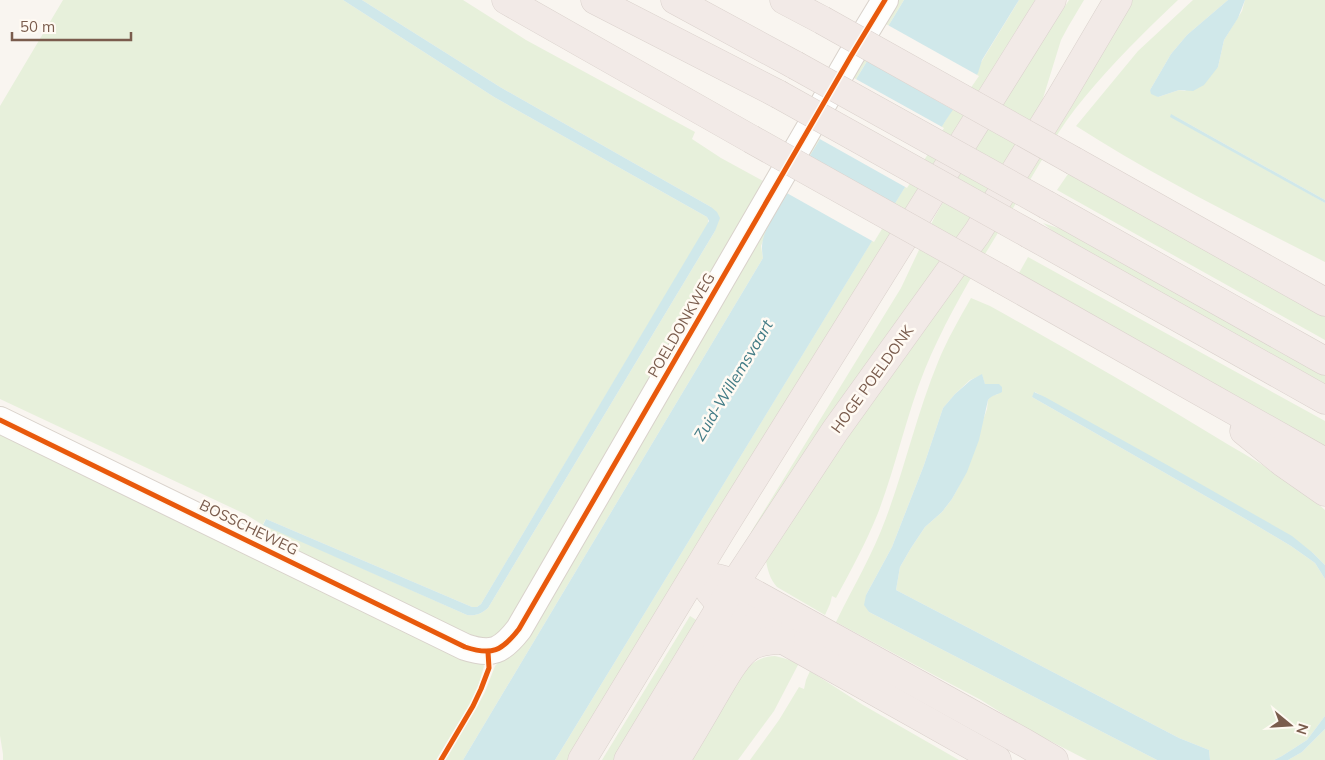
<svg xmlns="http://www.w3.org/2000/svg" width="1325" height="760" font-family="Mulish,sans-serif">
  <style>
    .green { fill: #e7f0db }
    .water { fill: #d0e8ea }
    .pier { fill: #f9f5f0 }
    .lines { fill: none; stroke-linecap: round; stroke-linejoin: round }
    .secondary-casing { stroke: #d9d2cb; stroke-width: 28 }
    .highway-casing { stroke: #dad1cc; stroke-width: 29 }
    .secondary { stroke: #fefefd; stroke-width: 26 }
    .highway { stroke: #f2eae7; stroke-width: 28 }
    .highway-bridge-casing { stroke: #dad1cc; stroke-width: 29; stroke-linecap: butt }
    .highway-bridge { stroke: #f2eae7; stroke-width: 28 }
    .cycleway-casing { stroke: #fffaf3; stroke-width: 8 }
    .cycleway { stroke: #e8590c; stroke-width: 5 }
    .labels { text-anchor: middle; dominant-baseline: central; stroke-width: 5; stroke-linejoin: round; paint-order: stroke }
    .street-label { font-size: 15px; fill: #7a5c4d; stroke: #fffaf3 }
    .water-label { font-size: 16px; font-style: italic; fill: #437c86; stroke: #fffaf3 }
  </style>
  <rect width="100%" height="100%" fill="#f9f5f0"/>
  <g class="green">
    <path d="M 63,0 L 343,0 L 494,97 L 707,217 L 708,219 L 708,224 L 481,604 L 477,607 L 472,607 L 266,519 L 263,524 L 467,615 C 476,616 481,614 488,608 L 715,231 L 711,207 L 500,87 L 362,0 L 463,0 L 526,40 L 695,132 L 692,139 L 721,158 L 765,182 L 515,623 L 488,644 L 253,537 L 263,525 L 245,514 L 0,399 L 0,106 Z"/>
    <polygon points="892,0 904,0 771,220 761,246 763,258 463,760 445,760 477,707 485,692 495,666 518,642"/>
    <polygon points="1019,0 1035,0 568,760 555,760"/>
    <polygon points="1069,0 1084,0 1068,27 1061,40 1040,108 968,226 757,536 751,532 901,288 935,216 982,138 1038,48"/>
    <path d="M 1130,0 L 1178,0 C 1145,31 1113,63 1084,98 C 1060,126 1043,159 1024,190 C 989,248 951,306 925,369 C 906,416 896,466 878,513 C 866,543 851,570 836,598 L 832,596 L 830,604 L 825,615 L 777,587 C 770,579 768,571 766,561 Z"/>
    <path d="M 1193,0 L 1228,0 L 1187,35 L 1171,54 L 1150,90 L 1158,97 L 1179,90 L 1185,91 L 1218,67 L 1224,40 L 1242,11 L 1245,0 L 1325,0 L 1325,200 L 1171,114 L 1325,203 L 1325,262 C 1241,219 1155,177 1076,126 L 1138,51 Z"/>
    <polygon points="1068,174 1116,199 1325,315 1325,340 1057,190"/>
    <polygon points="1043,223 1064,230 1325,375 1325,386 1060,237"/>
    <polygon points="1028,257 1325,421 1325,447 1019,273"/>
    <path d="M 971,298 L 990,306 C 1065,348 1140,391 1214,436 C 1252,459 1292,480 1325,510 L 1325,565 L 1313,553 L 1035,392 L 1032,397 L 1244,518 L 1291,546 L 1315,563 L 1325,579 L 1325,716 L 1307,740 L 1282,756 L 1274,760 L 1210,760 L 1209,750 L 1179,738 L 896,590 L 900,567 L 911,548 L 925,527 L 942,512 L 952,499 L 959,486 L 982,423 L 987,409 L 988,400 L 991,396 L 998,394 L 994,384 L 985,384 L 982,375 L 970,380 L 955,394 L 943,408 L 924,465 L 892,547 L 866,595 L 869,612 L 1157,760 L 1087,760 L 1027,729 L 981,700 L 932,674 L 836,622 C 853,587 873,554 886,518 C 905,467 917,413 938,362 C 947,340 959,319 971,298 Z"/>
    <polygon points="0,427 482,662 484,666 478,687 470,704 436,760 3,760 3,754 0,736"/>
    <polygon points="690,616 701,623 619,760 602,760"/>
    <path d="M 775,656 L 783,658 L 799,663 L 774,711 L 738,760 L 689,760 L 741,676 C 751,663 758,657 775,656 Z"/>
    <polygon points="810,671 863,705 959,760 750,760 779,720 799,687 804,689 806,680"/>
    <polygon points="1325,729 1325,760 1288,760 1302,752"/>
  </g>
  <g class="water">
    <path d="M 343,0 L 362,0 L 500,87 L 711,207 L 717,212 L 720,218 L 715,231 L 488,608 C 481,614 476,616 467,615 L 263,525 L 266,519 L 472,607 L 477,607 L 481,604 L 709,221 L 707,217 L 494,97 Z"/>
    <path d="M 904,0 L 1019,0 L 982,60 L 978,73 L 946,120 L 555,760 L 463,760 L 763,258 C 760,242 764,234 771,220 Z"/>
    <polygon points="1228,0 1245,0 1238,18 1224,40 1218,67 1204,85 1193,91 1179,90 1158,97 1151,94 1150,90 1171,54 1187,35"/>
    <polygon points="1171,114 1325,200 1325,203 1170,117"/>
    <path d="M 982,374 L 985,384 L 999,384 L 1002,387 L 1002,392 C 997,395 992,395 988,400 L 979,440 L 967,472 L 952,499 L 942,512 L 925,527 L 911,548 L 900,567 L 896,590 L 1179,738 L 1209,750 L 1210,760 L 1157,760 L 869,612 L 864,605 L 866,595 L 892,547 L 924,465 L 943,408 L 955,394 L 971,380 Z"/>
    <polygon points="1034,392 1045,397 1169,466 1292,536 1313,553 1325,565 1325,579 1315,563 1291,546 1244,518 1032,397"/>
    <polygon points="1325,716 1325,729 1302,752 1288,760 1274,760 1282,756 1307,740"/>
  </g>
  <g class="pier">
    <polygon points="886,24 979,76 955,111 865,60"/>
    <polygon points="854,78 944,128 907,188 818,138"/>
    <polygon points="807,156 896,206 874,242 785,192"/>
  </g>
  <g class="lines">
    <g class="secondary-casing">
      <path id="secondary" d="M 0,420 L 465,647 C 492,656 502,651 519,629 L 851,56 L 885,0"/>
    </g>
    <g class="highway-casing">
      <g id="highway">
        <polyline points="506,0 751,139"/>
        <polyline points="595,0 778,94"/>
        <polyline points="675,0 795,65"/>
        <polyline points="784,0 822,20"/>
        <polyline points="1074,161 1325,302"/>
        <polyline points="1047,205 1325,361"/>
        <polyline points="1029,234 1325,400"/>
        <polyline points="1001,279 1325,462"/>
        <polyline points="1244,431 1282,462 1325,492"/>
        <polyline points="717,578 735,583 1025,743 1054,760"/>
        <polyline points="710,592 721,605 997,760"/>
        <polyline points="582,760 721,531 1052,0"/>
        <polyline points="628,760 735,583 835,431 977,233 1059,100 1118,0"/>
        <polyline points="651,760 717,651 733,635 758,626"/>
        <path d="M 676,760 C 688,740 700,720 712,699 C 722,683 735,656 751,646 C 761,641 771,640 781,640"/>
      </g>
    </g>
    <use href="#secondary" class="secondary"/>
    <use href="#highway" class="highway"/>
    <g class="highway-bridge-casing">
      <g id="highway-bridge">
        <polyline points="822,20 1074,161"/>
        <polyline points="795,65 1047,205"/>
        <polyline points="778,94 1029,234"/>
        <polyline points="751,139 1001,279"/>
      </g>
    </g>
    <use href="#highway-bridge" class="highway-bridge"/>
    <g class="cycleway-casing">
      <g id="cycleway">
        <path d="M 0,420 L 465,647 C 492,656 502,651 519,629 L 851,56 L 885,0"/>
        <polyline points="441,760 473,706 481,689 489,668 488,652"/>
      </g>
    </g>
    <use href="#cycleway" class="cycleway"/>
  </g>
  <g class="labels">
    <g class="street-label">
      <text transform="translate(681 325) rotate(-60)">POELDONKWEG</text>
      <text transform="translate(872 379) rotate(-54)">HOGE POELDONK</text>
      <text transform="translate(249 527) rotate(26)">BOSSCHEWEG</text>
    </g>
    <g class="water-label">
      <text transform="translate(733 380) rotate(-59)">Zuid-Willemsvaart</text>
    </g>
  </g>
  <g transform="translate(1290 725) rotate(108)" stroke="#fffaf3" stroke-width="4" paint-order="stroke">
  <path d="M0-4L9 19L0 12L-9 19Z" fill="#7a5c4d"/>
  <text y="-8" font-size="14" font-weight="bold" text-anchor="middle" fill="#7a5c4d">N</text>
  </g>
  <path d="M12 32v8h119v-8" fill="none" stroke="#7a5c4d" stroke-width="2.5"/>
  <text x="20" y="32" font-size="15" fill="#7a5c4d" stroke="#fffaf3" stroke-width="4" paint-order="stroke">50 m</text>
</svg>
